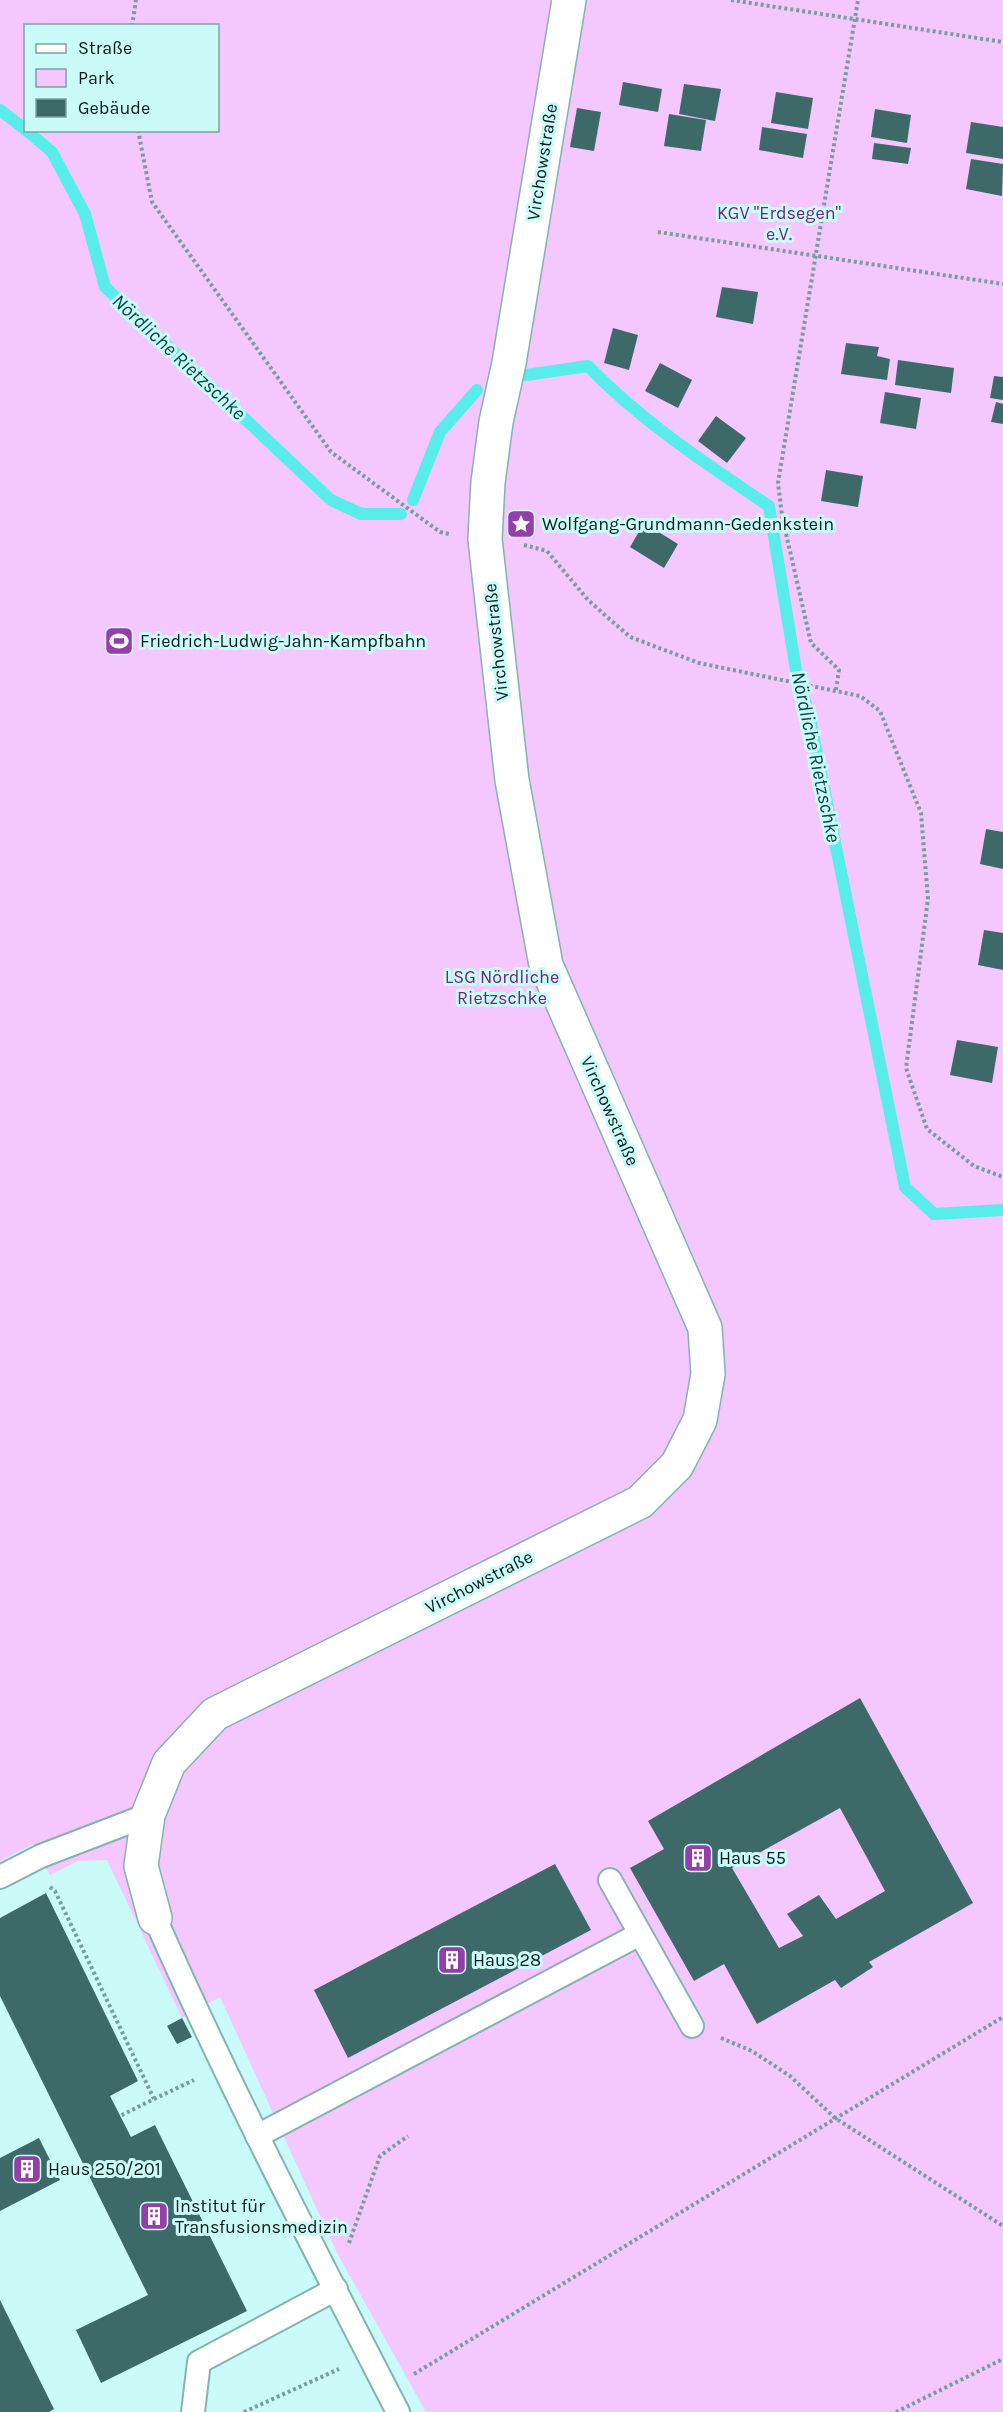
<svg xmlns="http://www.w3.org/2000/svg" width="1003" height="2412" font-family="Karla,sans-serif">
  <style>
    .green { fill: #f4c7ff; fill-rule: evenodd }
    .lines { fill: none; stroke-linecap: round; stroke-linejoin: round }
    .stream { stroke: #58edea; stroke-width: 12 }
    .building { fill: #3d6a69; fill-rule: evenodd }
    .service-casing { stroke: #84b3b2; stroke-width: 26 }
    .minor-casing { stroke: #84b3b2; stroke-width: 36 }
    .path { stroke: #799d9b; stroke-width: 4; stroke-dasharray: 3 3; stroke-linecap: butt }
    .service { stroke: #fff; stroke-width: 22 }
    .minor { stroke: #fff; stroke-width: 33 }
    .labels { text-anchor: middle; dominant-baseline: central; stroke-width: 6; stroke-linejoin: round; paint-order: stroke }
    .street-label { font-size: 18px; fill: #0a1d1c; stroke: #cafbf9 }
    .park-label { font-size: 18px; fill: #6f257e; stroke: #cafbf9 }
    .poi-label { font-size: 18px; fill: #0a1d1c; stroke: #cafbf9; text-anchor: start }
    .water-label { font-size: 20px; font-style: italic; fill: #024948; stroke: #cafbf9 }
  </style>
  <rect width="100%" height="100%" fill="#cafbf9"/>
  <path class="green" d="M 0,0 L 1003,0 L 1003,2412 L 426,2412 L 337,2253 L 220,1997 L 182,2018 L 107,1860 L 78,1861 L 50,1875 L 33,1844 L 0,1861 ZM 26,26 L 218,26 L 218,130 L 26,130 Z"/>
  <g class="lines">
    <g class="stream">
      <polyline points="0,110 26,130"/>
      <polyline points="26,130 52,152 85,214 105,287 331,500 361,514 401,514"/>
      <path d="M 526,375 L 588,366 C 641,421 705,463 769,506 L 796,670 L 810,719 L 905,1187 L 934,1214 L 1003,1210"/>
      <polyline points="413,500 440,432 477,390"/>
    </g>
  </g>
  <g class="building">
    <polygon points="623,82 662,89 658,112 619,105"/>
    <polygon points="684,84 721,89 715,121 679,114"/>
    <polygon points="776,92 813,98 808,129 771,123"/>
    <polygon points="577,108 601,112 594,151 570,147"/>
    <polygon points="875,109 911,115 907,143 871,137"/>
    <polygon points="669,114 706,120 701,151 664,146"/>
    <polygon points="971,122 1003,127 1003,159 966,153"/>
    <polygon points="762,127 807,134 803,158 759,150"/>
    <polygon points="874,143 911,148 908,164 872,159"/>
    <polygon points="971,159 1003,164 1002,196 966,189"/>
    <polygon points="722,287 758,292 753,324 716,317"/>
    <polygon points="613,328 638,335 629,370 604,363"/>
    <polygon points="846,343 879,347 877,356 890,359 887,380 841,374"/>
    <polygon points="898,360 954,368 951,393 895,385"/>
    <polygon points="660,363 692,380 678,408 645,391"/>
    <polygon points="994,376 1003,377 1003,400 990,398"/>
    <polygon points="885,392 921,398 916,429 880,423"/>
    <polygon points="996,402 1003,404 1003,424 991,422"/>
    <polygon points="716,416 746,438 727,463 698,441"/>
    <polygon points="826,470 863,476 858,507 821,501"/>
    <polygon points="644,523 678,544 664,568 630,547"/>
    <polygon points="986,829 1003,832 1003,869 980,864"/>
    <polygon points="984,930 1003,933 1003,970 978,965"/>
    <polygon points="957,1040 998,1047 992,1083 950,1075"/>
    <path d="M 860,1698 L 973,1903 L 869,1962 L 873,1967 L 841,1988 L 835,1980 L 757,2024 L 724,1964 L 694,1981 L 630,1868 L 664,1849 L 648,1821 ZM 840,1808 L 885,1891 L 836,1919 L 819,1895 L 787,1914 L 803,1936 L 779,1948 L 732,1868 Z"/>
    <polygon points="555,1864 591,1930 348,2058 314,1990"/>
    <polygon points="46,1893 138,2081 110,2096 131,2137 155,2125 247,2311 101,2383 76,2330 148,2295 0,1996 0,1918"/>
    <polygon points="182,2018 192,2037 177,2044 167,2026"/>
    <polygon points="39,2138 60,2180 0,2211 0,2158"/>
    <polygon points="0,2300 54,2409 49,2412 0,2412"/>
  </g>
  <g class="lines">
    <g class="service-casing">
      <g id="service">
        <polyline points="0,1877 41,1856 148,1815"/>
        <polyline points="610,1880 692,2026"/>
        <path d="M 155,1918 C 229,2086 314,2249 398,2412"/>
        <polyline points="257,2136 640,1934"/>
        <polyline points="193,2412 199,2362 336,2289"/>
      </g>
    </g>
    <g class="minor-casing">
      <polyline id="minor" points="155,1918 141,1866 148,1815 169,1763 215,1714 640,1502 677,1465 700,1420 708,1374 705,1328 546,965 512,780 485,539 488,482 496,422 509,363 569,0"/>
    </g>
    <g class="path">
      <polyline points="731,0 1003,42"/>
      <polyline points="132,26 136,0"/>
      <polyline points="138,130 152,202 331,452 440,532 449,534"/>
      <polyline points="658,232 1003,284"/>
      <polyline points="524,545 547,551 588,600 630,637 699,663 860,696 880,711 921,813 928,899 906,1068 927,1129 974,1166 1003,1177"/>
      <polyline points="836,690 839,670 811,643 782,516 778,483 858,0"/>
      <polyline points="50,1887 55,1891 154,2099 120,2116"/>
      <polyline points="721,2038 752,2051 790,2076 835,2118 1003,2226"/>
      <polyline points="154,2099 194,2080"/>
      <polyline points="349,2243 380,2156 408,2136"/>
      <polyline points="414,2374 1003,2017"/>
      <polyline points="244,2412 339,2369"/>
      <polyline points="896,2412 1003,2359"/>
    </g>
    <use href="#service" class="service"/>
    <use href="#minor" class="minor"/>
  </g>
  <defs>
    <g id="sight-square" transform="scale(1.5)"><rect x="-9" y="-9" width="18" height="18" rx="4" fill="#953da9" stroke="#cafbf9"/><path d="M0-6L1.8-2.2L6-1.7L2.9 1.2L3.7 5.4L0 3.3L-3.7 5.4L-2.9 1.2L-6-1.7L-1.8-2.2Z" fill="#fff"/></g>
    <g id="stadium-square" transform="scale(1.5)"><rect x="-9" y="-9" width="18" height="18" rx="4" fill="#953da9" stroke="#cafbf9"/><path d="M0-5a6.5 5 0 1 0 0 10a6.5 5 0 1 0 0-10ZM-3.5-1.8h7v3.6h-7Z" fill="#fff"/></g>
    <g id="building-square" transform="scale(1.5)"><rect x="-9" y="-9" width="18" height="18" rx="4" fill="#953da9" stroke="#cafbf9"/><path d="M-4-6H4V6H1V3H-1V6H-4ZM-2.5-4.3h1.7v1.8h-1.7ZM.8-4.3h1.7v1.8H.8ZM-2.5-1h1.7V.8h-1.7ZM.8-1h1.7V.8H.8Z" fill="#fff"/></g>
  </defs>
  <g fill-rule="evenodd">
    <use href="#sight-square" x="521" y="524"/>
    <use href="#stadium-square" x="119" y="641"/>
    <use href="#building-square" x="698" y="1858"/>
    <use href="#building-square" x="452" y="1960"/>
    <use href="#building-square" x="27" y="2169"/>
    <use href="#building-square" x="154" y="2216"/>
  </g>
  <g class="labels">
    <g class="street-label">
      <text transform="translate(542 162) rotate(-81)">Virchowstraße</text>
      <text transform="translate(496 642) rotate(-96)">Virchowstraße</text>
      <text transform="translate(610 1111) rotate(66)">Virchowstraße</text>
      <text transform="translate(479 1582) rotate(-27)">Virchowstraße</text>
    </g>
    <g class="park-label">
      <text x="779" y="213">KGV "Erdsegen"<tspan x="779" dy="21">e.V.</tspan></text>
      <text x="502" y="977">LSG Nördliche<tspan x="502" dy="21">Rietzschke</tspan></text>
    </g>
    <g class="poi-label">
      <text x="542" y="524">Wolfgang-Grundmann-Gedenkstein</text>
      <text x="140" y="641">Friedrich-Ludwig-Jahn-Kampfbahn</text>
      <text x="719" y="1858">Haus 55</text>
      <text x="473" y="1960">Haus 28</text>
      <text x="48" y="2169">Haus 250/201</text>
      <text x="175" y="2206">Institut für<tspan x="175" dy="21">Transfusionsmedizin</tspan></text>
    </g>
    <g class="water-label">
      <text transform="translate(179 357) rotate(43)">Nördliche Rietzschke</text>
      <text transform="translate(816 757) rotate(78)">Nördliche Rietzschke</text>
    </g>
  </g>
  <rect x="24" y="24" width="195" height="108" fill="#cafbf9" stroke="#7da2a1" stroke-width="1.5"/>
  <rect x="36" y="44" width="30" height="9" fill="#ffffff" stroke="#7da2a1" stroke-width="1.5"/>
  <text x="78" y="54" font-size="18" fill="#0a1d1c">Straße</text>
  <rect x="36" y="69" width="30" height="18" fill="#f4c7ff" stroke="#7da2a1" stroke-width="1.5"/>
  <text x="78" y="84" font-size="18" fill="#0a1d1c">Park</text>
  <rect x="36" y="99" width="30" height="18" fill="#3d6a69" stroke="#7da2a1" stroke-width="1.5"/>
  <text x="78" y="114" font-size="18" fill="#0a1d1c">Gebäude</text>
</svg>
